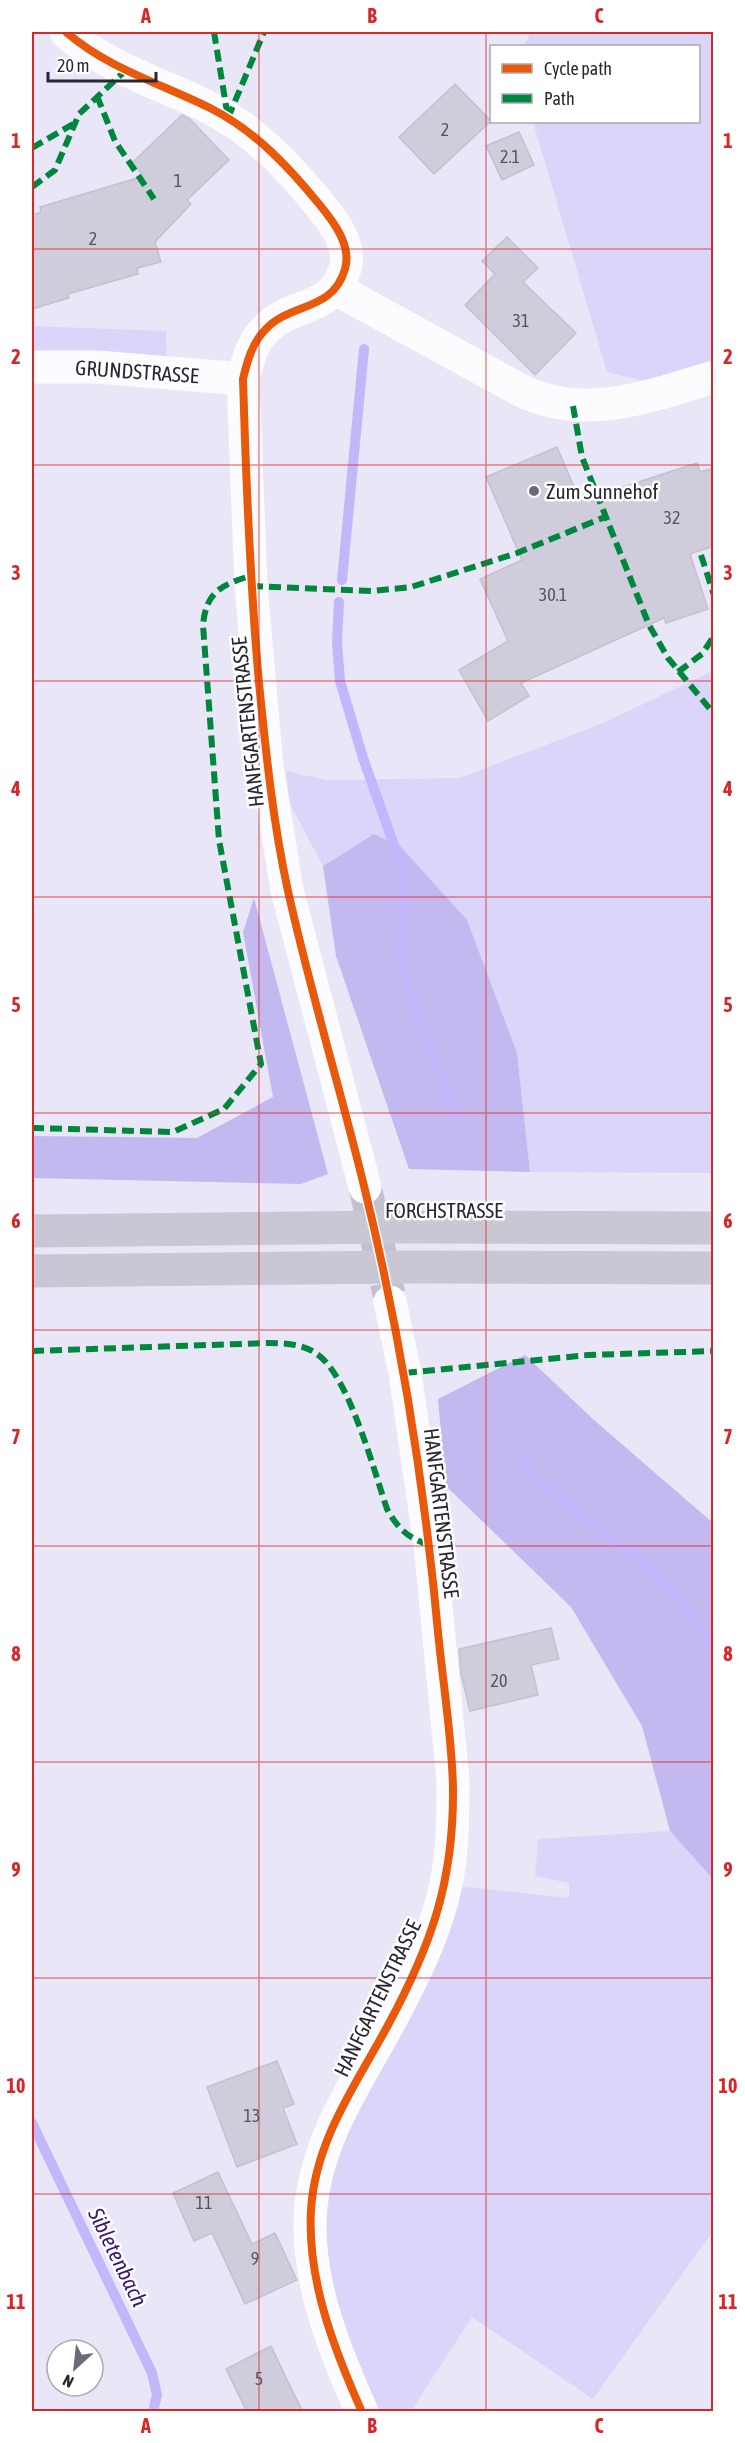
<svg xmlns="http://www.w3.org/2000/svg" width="745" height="2443" font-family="'Asap Condensed',sans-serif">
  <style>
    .green { fill: #dbd5fa }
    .forest { fill: #c3b8f0 }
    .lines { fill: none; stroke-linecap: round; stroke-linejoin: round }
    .stream { stroke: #c4b6fa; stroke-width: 10 }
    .building { fill: #cfccdb; stroke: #c3c1cf; stroke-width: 1.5 }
    .street-tunnel { stroke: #c3c0d0; stroke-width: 33; stroke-dasharray: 33 16; stroke-linecap: butt }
    .street { stroke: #fcfbfe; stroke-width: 33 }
    .highway { stroke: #c9c7d3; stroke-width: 33 }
    .quiet { stroke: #00873e; stroke-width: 6; stroke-dasharray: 12 6; stroke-linecap: butt }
    .cycleway-casing { stroke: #fff; stroke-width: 11 }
    .cycleway { stroke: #e8590c; stroke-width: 8 }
    .grid { fill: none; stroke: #d62828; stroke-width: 1.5; stroke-opacity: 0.55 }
    .poi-dot { fill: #6c6a78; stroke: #fff; stroke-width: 2 }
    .labels { text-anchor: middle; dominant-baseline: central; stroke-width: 5; stroke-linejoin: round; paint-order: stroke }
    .number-label { font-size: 18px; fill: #555360 }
    .street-label { font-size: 21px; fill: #292734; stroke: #fff }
    .poi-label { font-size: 21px; fill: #292734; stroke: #fff; text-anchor: start }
    .water-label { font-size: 22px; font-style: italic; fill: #3a137b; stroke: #fff }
    .neatline { fill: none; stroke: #d62828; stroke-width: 2 }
    .grid-label { font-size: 20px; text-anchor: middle; font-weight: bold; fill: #d62828 }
  </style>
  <rect width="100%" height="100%" fill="#e9e6f7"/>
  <g class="green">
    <polygon points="531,32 713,32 713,398 607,372 533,122 698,122 698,46 523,46"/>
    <polygon points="32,326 166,331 167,373 32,367"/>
    <polygon points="713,671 713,1173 530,1172 517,1053 374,834 323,866 290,804 286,771 326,780 460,778 603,723"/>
    <polygon points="670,1831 713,1879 713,2231 593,2399 472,2317 411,2411 362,2412 311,2206 446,1885 569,1898 569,1883 535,1876 538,1839"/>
  </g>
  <g class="forest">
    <polygon points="374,834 401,847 467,920 517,1053 530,1172 409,1169 336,956 323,866"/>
    <polygon points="254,898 328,1174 301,1184 32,1178 32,1136 197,1138 273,1097 243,932"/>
    <polygon points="525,1355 594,1420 713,1523 713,1879 670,1831 642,1726 571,1607 446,1486 438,1399"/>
  </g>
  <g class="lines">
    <g class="stream">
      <polyline points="342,580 364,349"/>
      <polyline points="339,602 337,642 340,681 363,758 406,879 401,944 403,964 420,1025 457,1120"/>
      <polyline points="520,1457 536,1480 656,1574 714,1645"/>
      <polyline points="32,2123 152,2373 157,2395 153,2412"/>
    </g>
  </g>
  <g class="building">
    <polygon points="455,84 491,121 434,174 399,137"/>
    <polygon points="182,115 190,119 229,160 187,200 191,204 155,242 161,262 137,268 138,274 68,294 69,298 32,309 32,215 41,212 40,207 144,176 132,163"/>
    <polygon points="519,132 534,165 502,180 486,146"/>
    <polygon points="507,237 538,268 523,282 576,333 535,375 465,305 495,274 482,261"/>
    <polygon points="557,447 580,501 697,463 700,472 714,468 714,546 690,554 708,609 666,623 664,618 521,683 529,696 488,721 459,670 508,641 480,579 522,560 486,477"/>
    <polygon points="551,1628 559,1659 531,1665 538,1695 470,1711 461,1674 459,1649"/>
    <polygon points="277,2061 294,2104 283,2108 297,2144 237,2167 207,2087"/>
    <polygon points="218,2172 252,2244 275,2233 296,2278 297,2280 245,2304 212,2233 194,2241 173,2193"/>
    <polygon points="271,2346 291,2388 303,2412 247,2412 226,2369"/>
  </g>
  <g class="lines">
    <polyline class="street-tunnel" points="365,1187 389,1294"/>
    <g class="street">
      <path d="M 66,32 C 107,68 162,84 210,108 C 254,130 288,166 319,204 C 333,221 352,245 345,269 C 333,312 290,302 265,330 C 252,343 247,362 243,379 L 251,586 L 267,767 L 287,890 L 365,1187"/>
      <path d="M 336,289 L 520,390 C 584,422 650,396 714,377"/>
      <polyline points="32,367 98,367 243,379"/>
      <path d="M 362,2412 C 334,2349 304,2276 311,2206 C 318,2137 357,2082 389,2023 C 412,1980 436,1933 446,1884 C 453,1850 453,1815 453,1780 L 430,1545 L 405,1373 L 390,1302"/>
    </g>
    <g class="highway">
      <polyline points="32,1231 398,1227 714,1228"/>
      <polyline points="32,1271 403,1267 714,1268"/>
    </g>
    <g class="quiet">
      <polyline points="214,32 228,118"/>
      <polyline points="97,96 115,141 154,199"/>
      <polyline points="228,118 264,32"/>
      <polyline points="32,148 73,124"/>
      <polyline points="32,187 55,170 79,114 126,70"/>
      <polyline points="573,406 582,457 649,625 668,658 714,714"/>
      <polyline points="701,555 714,595"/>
      <polyline points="251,586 373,591 411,587 517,553 605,517"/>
      <polyline points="678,672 702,654 714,636"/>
      <path d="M 32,1128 L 173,1132 L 224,1109 L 261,1064 L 219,840 L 203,625 C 206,592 221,585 250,576"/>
      <path d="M 32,1351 L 268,1343 C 285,1343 303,1344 317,1354 C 349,1376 374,1471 387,1509 C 398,1529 409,1539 430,1545"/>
      <polyline points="405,1373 588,1355 714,1351"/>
    </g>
    <g class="cycleway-casing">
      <path id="cycleway" d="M 66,32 C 107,68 162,84 210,108 C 254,130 288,166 319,204 C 333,221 352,245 345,269 C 333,312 290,302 265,330 C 252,343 247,362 243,379 C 246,481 250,582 259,683 C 266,753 273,823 288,891 C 310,990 340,1088 364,1186 C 401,1336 425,1488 439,1642 C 444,1690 452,1739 453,1788 C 454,1882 431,1946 387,2027 C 355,2086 315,2141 311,2210 C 307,2280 334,2349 362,2412"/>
    </g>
    <use href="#cycleway" class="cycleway"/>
  </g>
  <path class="grid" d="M 259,32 L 259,2412M 486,32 L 486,2412M 32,249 L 714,249M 32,465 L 714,465M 32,681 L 714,681M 32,897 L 714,897M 32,1113 L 714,1113M 32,1330 L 714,1330M 32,1546 L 714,1546M 32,1762 L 714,1762M 32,1978 L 714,1978M 32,2194 L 714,2194"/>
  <circle class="poi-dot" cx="534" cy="491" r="6"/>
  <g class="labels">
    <g class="number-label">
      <text x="445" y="129">2</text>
      <text x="510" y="156">2.1</text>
      <text x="178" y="180">1</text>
      <text x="93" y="238">2</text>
      <text x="521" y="320">31</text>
      <text x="672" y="517">32</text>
      <text x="553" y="594">30.1</text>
      <text x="499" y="1680">20</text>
      <text x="252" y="2115">13</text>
      <text x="204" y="2202">11</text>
      <text x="255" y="2258">9</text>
      <text x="259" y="2378">5</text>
    </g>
    <g class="street-label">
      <text transform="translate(137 371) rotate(4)">GRUNDSTRASSE</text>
      <text transform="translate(247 722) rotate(-96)">HANFGARTENSTRASSE</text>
      <text x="444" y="1210">FORCHSTRASSE</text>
      <text transform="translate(442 1513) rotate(83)">HANFGARTENSTRASSE</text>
      <text transform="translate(377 1998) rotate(-64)">HANFGARTENSTRASSE</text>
    </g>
    <g class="poi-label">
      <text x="546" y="491">Zum Sunnehof</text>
    </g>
    <g class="water-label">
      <text transform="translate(118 2257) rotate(64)">Sibletenbach</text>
    </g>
  </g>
  <rect width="745" height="2443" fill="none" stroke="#ffffff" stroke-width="66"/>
  <rect x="490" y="45" width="210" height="78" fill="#ffffff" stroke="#a9a9ae" stroke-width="1.5"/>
  <rect x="502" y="64" width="30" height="9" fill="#e8590c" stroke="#a9a9ae" stroke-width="1.5"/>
  <text x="544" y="75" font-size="18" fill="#292734">Cycle path</text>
  <rect x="502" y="94" width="30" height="9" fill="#00873e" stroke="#a9a9ae" stroke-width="1.5"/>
  <text x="544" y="105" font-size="18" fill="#292734">Path</text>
  <g transform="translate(75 2368) rotate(207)"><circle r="28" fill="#ffffff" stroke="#a9a9ae" stroke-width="1.5"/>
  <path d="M0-4.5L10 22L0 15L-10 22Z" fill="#6c6a78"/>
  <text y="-9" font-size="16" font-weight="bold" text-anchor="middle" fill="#292734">N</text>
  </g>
  <path d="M48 72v9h108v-9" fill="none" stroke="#292734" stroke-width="3"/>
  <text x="57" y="72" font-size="18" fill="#292734" stroke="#ffffff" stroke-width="4.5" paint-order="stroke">20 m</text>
  <rect x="33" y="33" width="679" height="2377" class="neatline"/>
  <g class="grid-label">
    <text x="146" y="23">A</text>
    <text x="372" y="23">B</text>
    <text x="599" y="23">C</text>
    <text x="16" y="148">1</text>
    <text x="728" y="148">1</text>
    <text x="16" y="364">2</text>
    <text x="728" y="364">2</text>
    <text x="16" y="580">3</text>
    <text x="728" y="580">3</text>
    <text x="16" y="796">4</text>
    <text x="728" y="796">4</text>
    <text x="16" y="1012">5</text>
    <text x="728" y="1012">5</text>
    <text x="16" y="1228">6</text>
    <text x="728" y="1228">6</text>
    <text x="16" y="1444">7</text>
    <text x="728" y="1444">7</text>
    <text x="16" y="1661">8</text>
    <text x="728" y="1661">8</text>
    <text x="16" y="1877">9</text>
    <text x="728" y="1877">9</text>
    <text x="16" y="2093">10</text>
    <text x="728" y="2093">10</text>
    <text x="16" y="2309">11</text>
    <text x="728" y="2309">11</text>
    <text x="146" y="2433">A</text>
    <text x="372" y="2433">B</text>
    <text x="599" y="2433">C</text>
  </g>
</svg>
